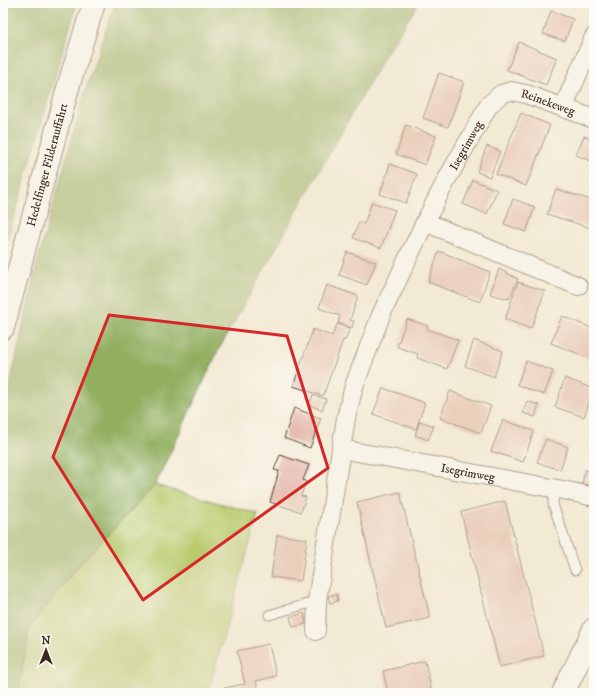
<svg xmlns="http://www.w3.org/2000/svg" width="597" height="696" font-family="'IM FELL DW Pica',serif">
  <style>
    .green { fill: #b9cb6e; stroke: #7a7a46 }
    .forest { fill: #92af61; stroke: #666c40 }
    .building { fill: #e2b0a3 }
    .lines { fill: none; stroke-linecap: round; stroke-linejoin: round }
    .lane-casing { stroke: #574739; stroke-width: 11 }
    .street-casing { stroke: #574739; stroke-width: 20 }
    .secondary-casing { stroke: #574739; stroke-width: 24 }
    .lane { stroke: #fff; stroke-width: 9 }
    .street { stroke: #fff; stroke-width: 18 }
    .secondary { stroke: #fff; stroke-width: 22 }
    .marked { fill: none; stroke: #d62828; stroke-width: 3; stroke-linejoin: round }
    .labels { text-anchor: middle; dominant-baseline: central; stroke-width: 3.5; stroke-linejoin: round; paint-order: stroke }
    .street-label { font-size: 12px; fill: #3b2a1e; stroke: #fdfcf7 }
  </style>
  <rect width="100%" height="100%" fill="#fdfcf7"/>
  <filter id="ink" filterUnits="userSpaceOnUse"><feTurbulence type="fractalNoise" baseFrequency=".025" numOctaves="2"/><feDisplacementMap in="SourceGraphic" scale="8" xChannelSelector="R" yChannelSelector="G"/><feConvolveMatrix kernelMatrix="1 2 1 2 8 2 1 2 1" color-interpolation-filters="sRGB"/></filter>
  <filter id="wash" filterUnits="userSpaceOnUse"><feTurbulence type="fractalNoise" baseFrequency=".012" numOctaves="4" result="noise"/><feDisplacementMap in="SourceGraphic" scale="16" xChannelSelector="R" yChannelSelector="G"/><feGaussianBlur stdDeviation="0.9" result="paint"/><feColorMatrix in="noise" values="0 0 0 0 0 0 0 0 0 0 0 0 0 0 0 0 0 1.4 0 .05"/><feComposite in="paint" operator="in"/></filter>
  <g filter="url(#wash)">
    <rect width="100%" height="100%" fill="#f3ead4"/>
    <polygon class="green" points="155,485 258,514 208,693 18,693 30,627 80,564"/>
    <g class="forest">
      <polygon points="3,3 77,3 3,255"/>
      <polygon points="115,3 419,3 384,57 218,351 155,485 80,564 30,626 18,693 3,693 3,416 36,266 87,85"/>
    </g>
    <g id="blocks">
      <g class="building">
        <polygon points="551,11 573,19 565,41 543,34"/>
        <polygon points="519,42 557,58 546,85 507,70"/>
        <polygon points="439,73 464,82 448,127 423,118"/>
        <polygon points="521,113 550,125 526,186 496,174"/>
        <polygon points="406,125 436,136 425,165 396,154"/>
        <polygon points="584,136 594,140 594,162 576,155"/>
        <polygon points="487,146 500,151 490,177 477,172"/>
        <polygon points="390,164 417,174 406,203 380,194"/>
        <polygon points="473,180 497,190 487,214 463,204"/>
        <polygon points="556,189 594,201 594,229 547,214"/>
        <polygon points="513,199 535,207 526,232 504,224"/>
        <polygon points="372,202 395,210 381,248 353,238 359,222 364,224"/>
        <polygon points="439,251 490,272 480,302 428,282"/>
        <polygon points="347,252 376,262 367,285 339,275"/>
        <polygon points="499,269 518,279 509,299 490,294"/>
        <polygon points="518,282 545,291 531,329 505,319"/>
        <polygon points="327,285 358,296 350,320 354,321 352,328 338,323 340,316 319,308"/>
        <polygon points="562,316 594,329 594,360 551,343"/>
        <polygon points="407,319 428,326 427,329 458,340 447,369 417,358 418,354 397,347"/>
        <polygon points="337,324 350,328 345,340 343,340 323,396 293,386 313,329 332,336"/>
        <polygon points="474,340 503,351 494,377 465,366"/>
        <polygon points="526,361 553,371 544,395 517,385"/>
        <polygon points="565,378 594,389 584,417 555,407"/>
        <polygon points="383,388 425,403 416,429 373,414"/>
        <polygon points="450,391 491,406 481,433 440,418"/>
        <polygon points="313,395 326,399 322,410 309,405"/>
        <polygon points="527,401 539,405 535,417 523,413"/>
        <polygon points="294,408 321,418 310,448 284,438"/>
        <polygon points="503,420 534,431 523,462 491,451"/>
        <polygon points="420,421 434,426 428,440 415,435"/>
        <polygon points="546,439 568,447 560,470 537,462"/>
        <polygon points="280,455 309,465 303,480 306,481 301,496 306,497 301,512 270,502 279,471 274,470"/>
        <polygon points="585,470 594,472 594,486 582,484"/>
        <polygon points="400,492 430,618 386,628 357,502"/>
        <polygon points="505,501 544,656 500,667 461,512"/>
        <polygon points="277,535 307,539 301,581 271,577"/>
        <polygon points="337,594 338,601 330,603 328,596"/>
        <polygon points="304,613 306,624 293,627 290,617"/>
        <polygon points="269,644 276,676 256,681 259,693 225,693 224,688 245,684 237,651"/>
        <polygon points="425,661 432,693 388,693 383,671"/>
      </g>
    </g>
  </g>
  <g filter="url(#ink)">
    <use href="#blocks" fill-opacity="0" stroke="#574739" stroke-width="1"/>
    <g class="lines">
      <g class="lane-casing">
        <g id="lane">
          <polyline points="554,488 553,504 575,570"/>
          <polyline points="269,615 317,601"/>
        </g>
      </g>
      <g class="street-casing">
        <g id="street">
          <polyline points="564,106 594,37"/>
          <polyline points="425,222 578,286"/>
          <path id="s1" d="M 341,449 L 568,491 L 594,497"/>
          <path id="s2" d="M 316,631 L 317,601 L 346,418 L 354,386 L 381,315 L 425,222 L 448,177 L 489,105 L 501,94 L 511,91 L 526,94 L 594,119"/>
        </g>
      </g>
      <g class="secondary-casing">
        <g id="secondary">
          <path id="s3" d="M 3,328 L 69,84 L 94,3"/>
          <polyline points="563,693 594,629"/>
        </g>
      </g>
      <use href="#lane" class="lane"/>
      <use href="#street" class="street"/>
      <use href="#secondary" class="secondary"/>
    </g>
  </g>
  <path d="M0 0H597V696H0ZM 109,315 L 287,336 L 328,468 L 143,600 L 53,457 Z" fill="#f3ead4" fill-opacity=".55" fill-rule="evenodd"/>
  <path class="marked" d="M 109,315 L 287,336 L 328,468 L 143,600 L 53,457 Z"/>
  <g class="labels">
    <g class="street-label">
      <text stroke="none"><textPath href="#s2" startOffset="626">Reinekeweg</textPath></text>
      <text stroke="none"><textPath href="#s2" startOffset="514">Isegrimweg</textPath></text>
      <text stroke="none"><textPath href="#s3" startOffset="169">Hedelfinger Filderauffahrt</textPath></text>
      <text stroke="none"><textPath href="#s1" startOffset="129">Isegrimweg</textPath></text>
    </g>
  </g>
  <rect width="597" height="696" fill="none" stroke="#fdfcf7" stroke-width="16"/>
  <g transform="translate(46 650)" stroke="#fdfcf7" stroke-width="3" paint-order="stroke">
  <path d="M0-3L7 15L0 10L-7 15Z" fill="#3b2a1e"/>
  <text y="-6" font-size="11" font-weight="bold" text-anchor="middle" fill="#3b2a1e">N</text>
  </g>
</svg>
